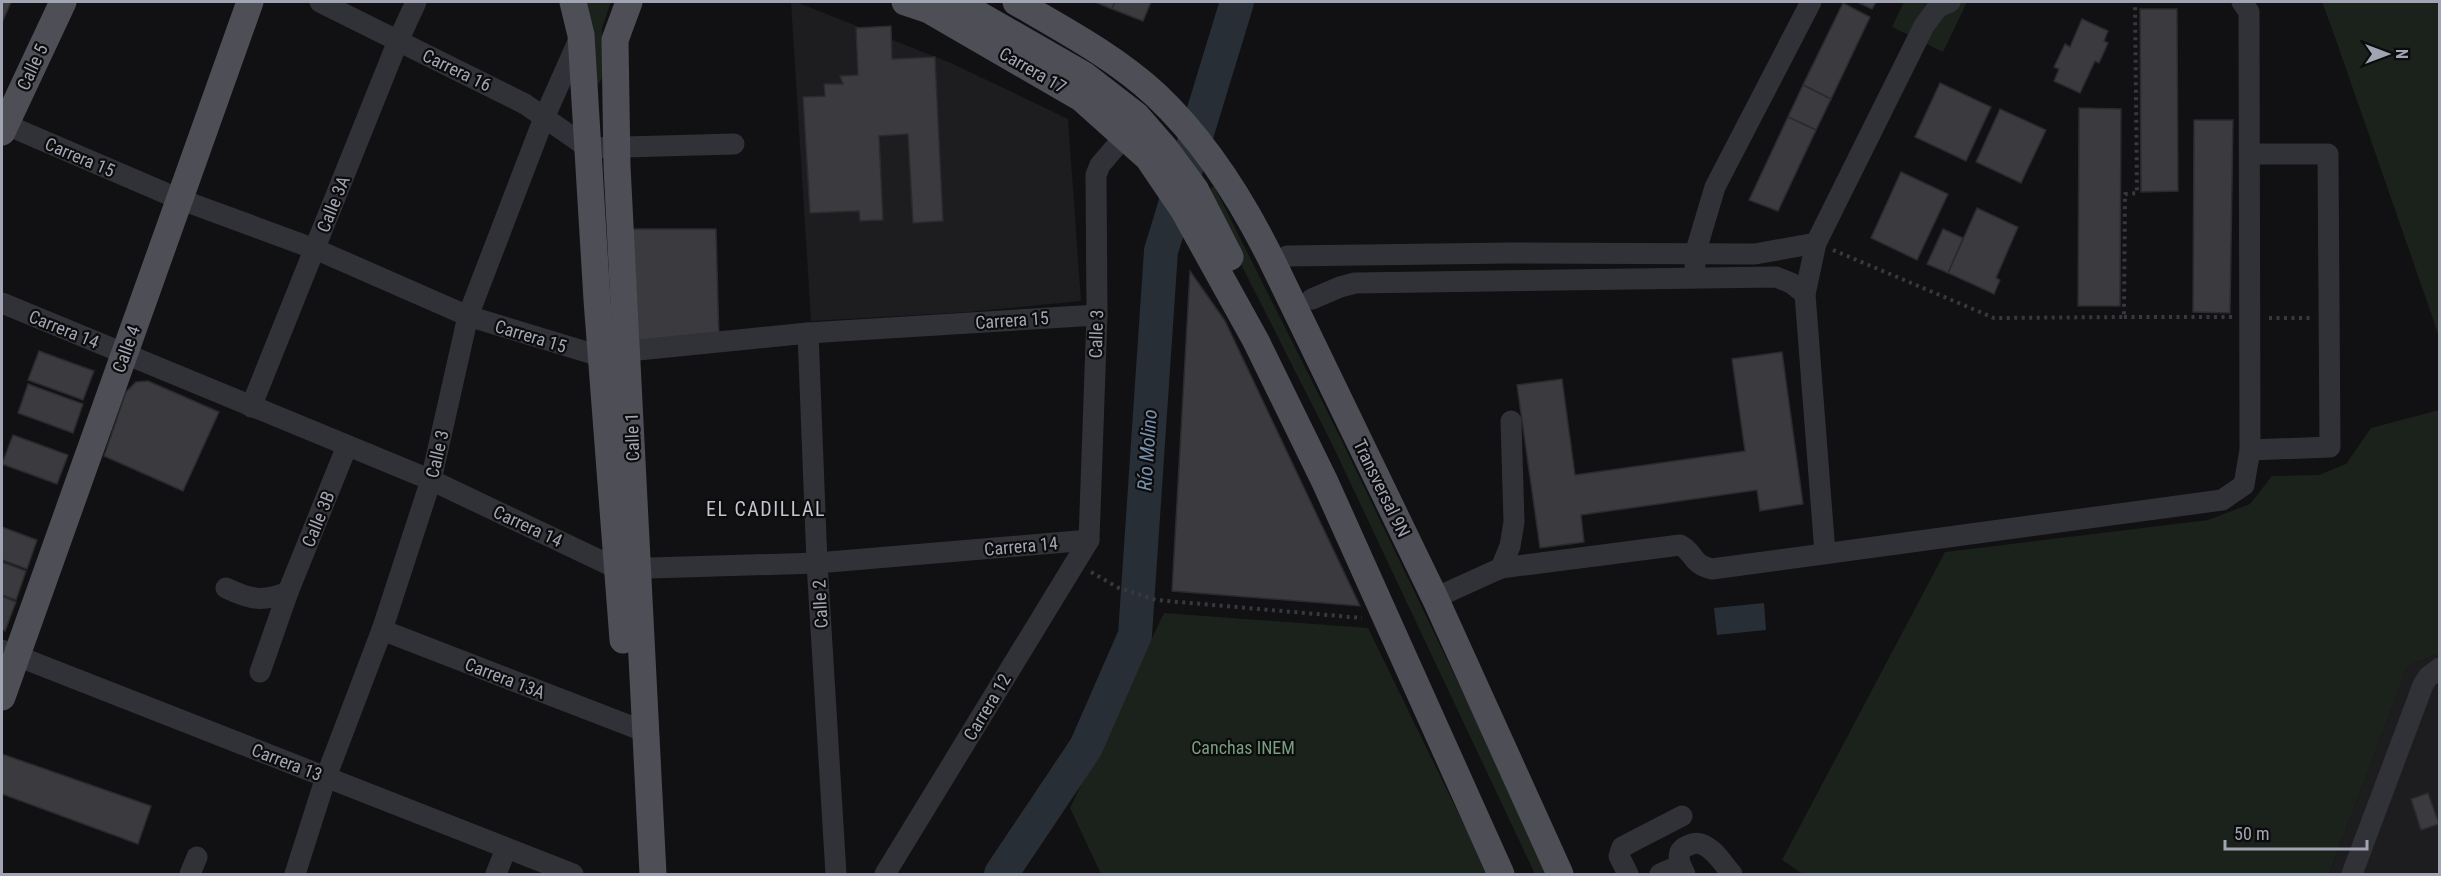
<svg xmlns="http://www.w3.org/2000/svg" width="2441" height="876" font-family="'Roboto Condensed',sans-serif">
  <style>
    .built { fill: #1d1c1f }
    .green { fill: #1b221c }
    .water { fill: #272e36 }
    .lines { fill: none; stroke-linecap: round; stroke-linejoin: round }
    .river { stroke: #272e36; stroke-width: 34 }
    .building { fill: #3a3a3f; stroke: #2b2a2e; stroke-width: 1.5 }
    .path { stroke: #37393e; stroke-width: 4; stroke-dasharray: 3 4.5; stroke-linecap: butt }
    .minor { stroke: #313237; stroke-width: 21 }
    .major { stroke: #4d4e56; stroke-width: 27 }
    .labels { text-anchor: middle; dominant-baseline: central; stroke-width: 4.5; stroke-linejoin: round; paint-order: stroke }
    .street-label { font-size: 18px; fill: #a1a5b3; stroke: #0c0c0d }
    .park-label { font-size: 18px; fill: #779f7d; stroke: #0c0c0d }
    .water-label { font-size: 20px; font-style: italic; fill: #7690b0; stroke: #0c0c0d }
    .neighbourhood-label { font-size: 20px; letter-spacing: 1.5px; fill: #c2c5cf; stroke: #0c0c0d }
  </style>
  <rect width="100%" height="100%" fill="#111012"/>
  <g class="built">
    <polygon points="791,2 796,2 951,63 1068,119 1081,301 969,312 811,321"/>
    <polygon points="2439,653 2439,874 2329,874 2408,666"/>
  </g>
  <g class="green">
    <polygon points="581,2 611,2 602,28 602,78 597,86"/>
    <polygon points="1904,2 1967,2 1943,52 1892,27"/>
    <polygon points="2322,2 2439,2 2439,336 2335,37"/>
    <polygon points="1214,186 1342,441 1550,874 1535,874 1332,444 1205,193"/>
    <polygon points="2439,410 2439,653 2408,666 2329,874 1803,874 1782,860 1945,552 2208,520 2250,504 2272,476 2319,475 2346,464 2371,428"/>
    <polygon points="1164,613 1368,628 1488,874 1101,874 1070,808"/>
  </g>
  <polygon class="water" points="1764,603 1766,630 1717,635 1714,608"/>
  <g class="lines">
    <polyline class="river" points="1001,874 1086,747 1135,635 1161,251 1237,2"/>
  </g>
  <g class="building">
    <polygon points="2,2 11,2 2,23"/>
    <polygon points="1095,2 1115,2 1112,9"/>
    <polygon points="1115,2 1151,2 1143,21 1112,9"/>
    <polygon points="1857,2 1876,2 1872,9"/>
    <polygon points="1843,3 1870,17 1831,99 1803,85"/>
    <polygon points="2140,9 2177,9 2178,191 2141,192"/>
    <polygon points="2082,19 2108,31 2104,41 2108,43 2099,63 2095,61 2080,93 2054,81 2059,69 2054,67 2065,44 2070,47"/>
    <polygon points="891,26 892,59 935,57 943,221 913,223 908,134 879,136 883,220 860,221 859,211 810,213 803,97 825,96 824,84 843,84 840,76 858,75 856,28"/>
    <polygon points="1940,83 1991,107 1966,161 1915,137"/>
    <polygon points="1803,85 1831,99 1816,130 1788,117"/>
    <polygon points="2079,108 2121,109 2120,306 2078,306"/>
    <polygon points="2000,109 2046,130 2021,183 1976,162"/>
    <polygon points="1788,117 1816,130 1778,211 1749,200"/>
    <polygon points="2194,120 2233,120 2230,313 2193,312"/>
    <polygon points="1901,172 1948,194 1917,260 1871,238"/>
    <polygon points="1977,208 2018,227 1996,278 2000,280 1994,294 1948,273"/>
    <polygon points="632,229 716,229 719,339 639,344"/>
    <polygon points="1943,229 1963,238 1948,273 1927,264"/>
    <polygon points="1190,271 1225,321 1360,606 1172,591"/>
    <polygon points="39,351 94,371 83,400 28,380"/>
    <polygon points="1782,352 1803,504 1760,511 1757,490 1581,515 1584,542 1540,548 1517,385 1562,379 1575,475 1745,451 1732,359"/>
    <polygon points="148,381 219,412 183,491 104,456 126,392 136,382"/>
    <polygon points="28,384 83,404 73,433 18,413"/>
    <polygon points="13,435 68,455 57,484 2,464"/>
    <polygon points="2,527 37,540 27,569 2,560"/>
    <polygon points="2,562 26,571 16,600 2,595"/>
    <polygon points="2,596 16,602 5,631 2,629"/>
    <polygon points="2,754 151,806 138,844 2,794"/>
    <polygon points="2428,793 2439,824 2421,830 2411,799"/>
  </g>
  <g class="lines">
    <g class="path">
      <polyline points="1833,250 1994,318 2124,317 2125,194 2137,193 2135,2"/>
      <polyline points="2124,317 2232,317"/>
      <polyline points="2269,318 2310,318"/>
      <polyline points="1091,572 1119,588 1156,600 1362,618"/>
    </g>
    <g class="minor">
      <polyline points="320,2 525,104 588,148 734,144"/>
      <polyline points="2,123 179,199 315,249 468,316 603,357 628,351 808,333 1097,315"/>
      <polyline points="2250,154 2328,154 2330,447 2250,450"/>
      <polyline points="1287,256 1510,253 1755,254 1816,243"/>
      <polyline points="1695,266 1695,254 1715,187 1811,2"/>
      <polyline points="1312,299 1340,287 1355,283 1776,277 1791,283 1805,294"/>
      <polyline points="2,303 431,480 618,569 817,563 1089,540"/>
      <polyline points="808,333 817,563 836,874"/>
      <polyline points="251,407 398,41 416,2"/>
      <polyline points="1825,553 1805,294 1816,243 1924,26 1938,7 1950,2"/>
      <polyline points="1501,568 1510,546 1514,522 1511,421"/>
      <path d="M 226,588 C 251,600 263,602 288,592"/>
      <path d="M 1435,598 L 1501,568 L 1680,545 C 1695,552 1690,564 1712,569 L 2222,500 L 2244,485 L 2250,450 L 2249,12 L 2242,2"/>
      <polyline points="382,630 646,732"/>
      <polyline points="2,650 573,874"/>
      <polyline points="260,672 288,592 347,446"/>
      <polyline points="190,874 197,857"/>
      <polyline points="295,874 326,777 382,630 431,480 468,316 544,118 581,35"/>
      <polyline points="496,874 506,849"/>
      <polyline points="885,874 1089,540 1097,315 1096,175 1100,165 1124,137"/>
      <polyline points="1628,874 1619,856 1622,847 1682,816"/>
      <polyline points="1660,874 1680,865"/>
      <path d="M 1685,874 C 1680,865 1674,852 1687,846 C 1691,844 1696,842 1701,844 C 1714,848 1724,865 1732,874"/>
      <polyline points="2352,874 2423,685 2428,677 2440,668"/>
    </g>
    <g class="major">
      <polyline points="573,2 581,35 597,300 623,640"/>
      <polyline points="629,2 615,40 617,166 653,874"/>
      <polyline points="905,2 929,10 1081,98 1148,158 1184,211 1256,341 1325,482 1501,874"/>
      <polyline points="957,2 1084,75 1137,116 1164,147 1195,189 1230,257"/>
      <path d="M 1016,2 C 1064,30 1115,57 1156,95 C 1207,143 1245,205 1275,267 L 1435,598 L 1560,874"/>
      <polyline points="2,132 63,2"/>
      <polyline points="2,697 250,2"/>
    </g>
  </g>
  <g class="labels">
    <g class="street-label">
      <text transform="translate(32 67) rotate(-65)">Calle 5</text>
      <text transform="translate(457 70) rotate(26)">Carrera 16</text>
      <text transform="translate(1033 70) rotate(30)">Carrera 17</text>
      <text transform="translate(80 157) rotate(23)">Carrera 15</text>
      <text transform="translate(333 204) rotate(-68)">Calle 3A</text>
      <text transform="translate(1012 320) rotate(-4)">Carrera 15</text>
      <text transform="translate(64 329) rotate(22)">Carrera 14</text>
      <text transform="translate(1096 334) rotate(-88)">Calle 3</text>
      <text transform="translate(531 336) rotate(17)">Carrera 15</text>
      <text transform="translate(126 349) rotate(-70)">Calle 4</text>
      <text transform="translate(632 437) rotate(-92)">Calle 1</text>
      <text transform="translate(437 454) rotate(-77)">Calle 3</text>
      <text transform="translate(1382 488) rotate(64)">Transversal 9N</text>
      <text transform="translate(318 519) rotate(-68)">Calle 3B</text>
      <text transform="translate(528 526) rotate(25)">Carrera 14</text>
      <text transform="translate(1021 546) rotate(-5)">Carrera 14</text>
      <text transform="translate(820 604) rotate(-93)">Calle 2</text>
      <text transform="translate(505 678) rotate(21)">Carrera 13A</text>
      <text transform="translate(987 707) rotate(-59)">Carrera 12</text>
      <text transform="translate(287 762) rotate(21)">Carrera 13</text>
    </g>
    <g class="park-label">
      <text x="1243" y="747">Canchas INEM</text>
    </g>
    <g class="water-label">
      <text transform="translate(1147 450) rotate(-86)">Río Molino</text>
    </g>
    <g class="neighbourhood-label">
      <text x="766" y="509">EL CADILLAL</text>
    </g>
  </g>
  <rect width="2441" height="876" fill="none" stroke="#a1a5b3" stroke-width="6"/>
  <g transform="translate(2387 54) rotate(90)" stroke="#0c0c0d" stroke-width="4.5" paint-order="stroke">
  <path d="M0-4.5L10 22L0 15L-10 22Z" fill="#a1a5b3"/>
  <text y="-9" font-size="16" font-weight="bold" text-anchor="middle" fill="#a1a5b3">N</text>
  </g>
  <path d="M2225 840v9h142v-9" fill="none" stroke="#a1a5b3" stroke-width="3"/>
  <text x="2234" y="840" font-size="18" fill="#a1a5b3" stroke="#0c0c0d" stroke-width="4.5" paint-order="stroke">50 m</text>
</svg>
